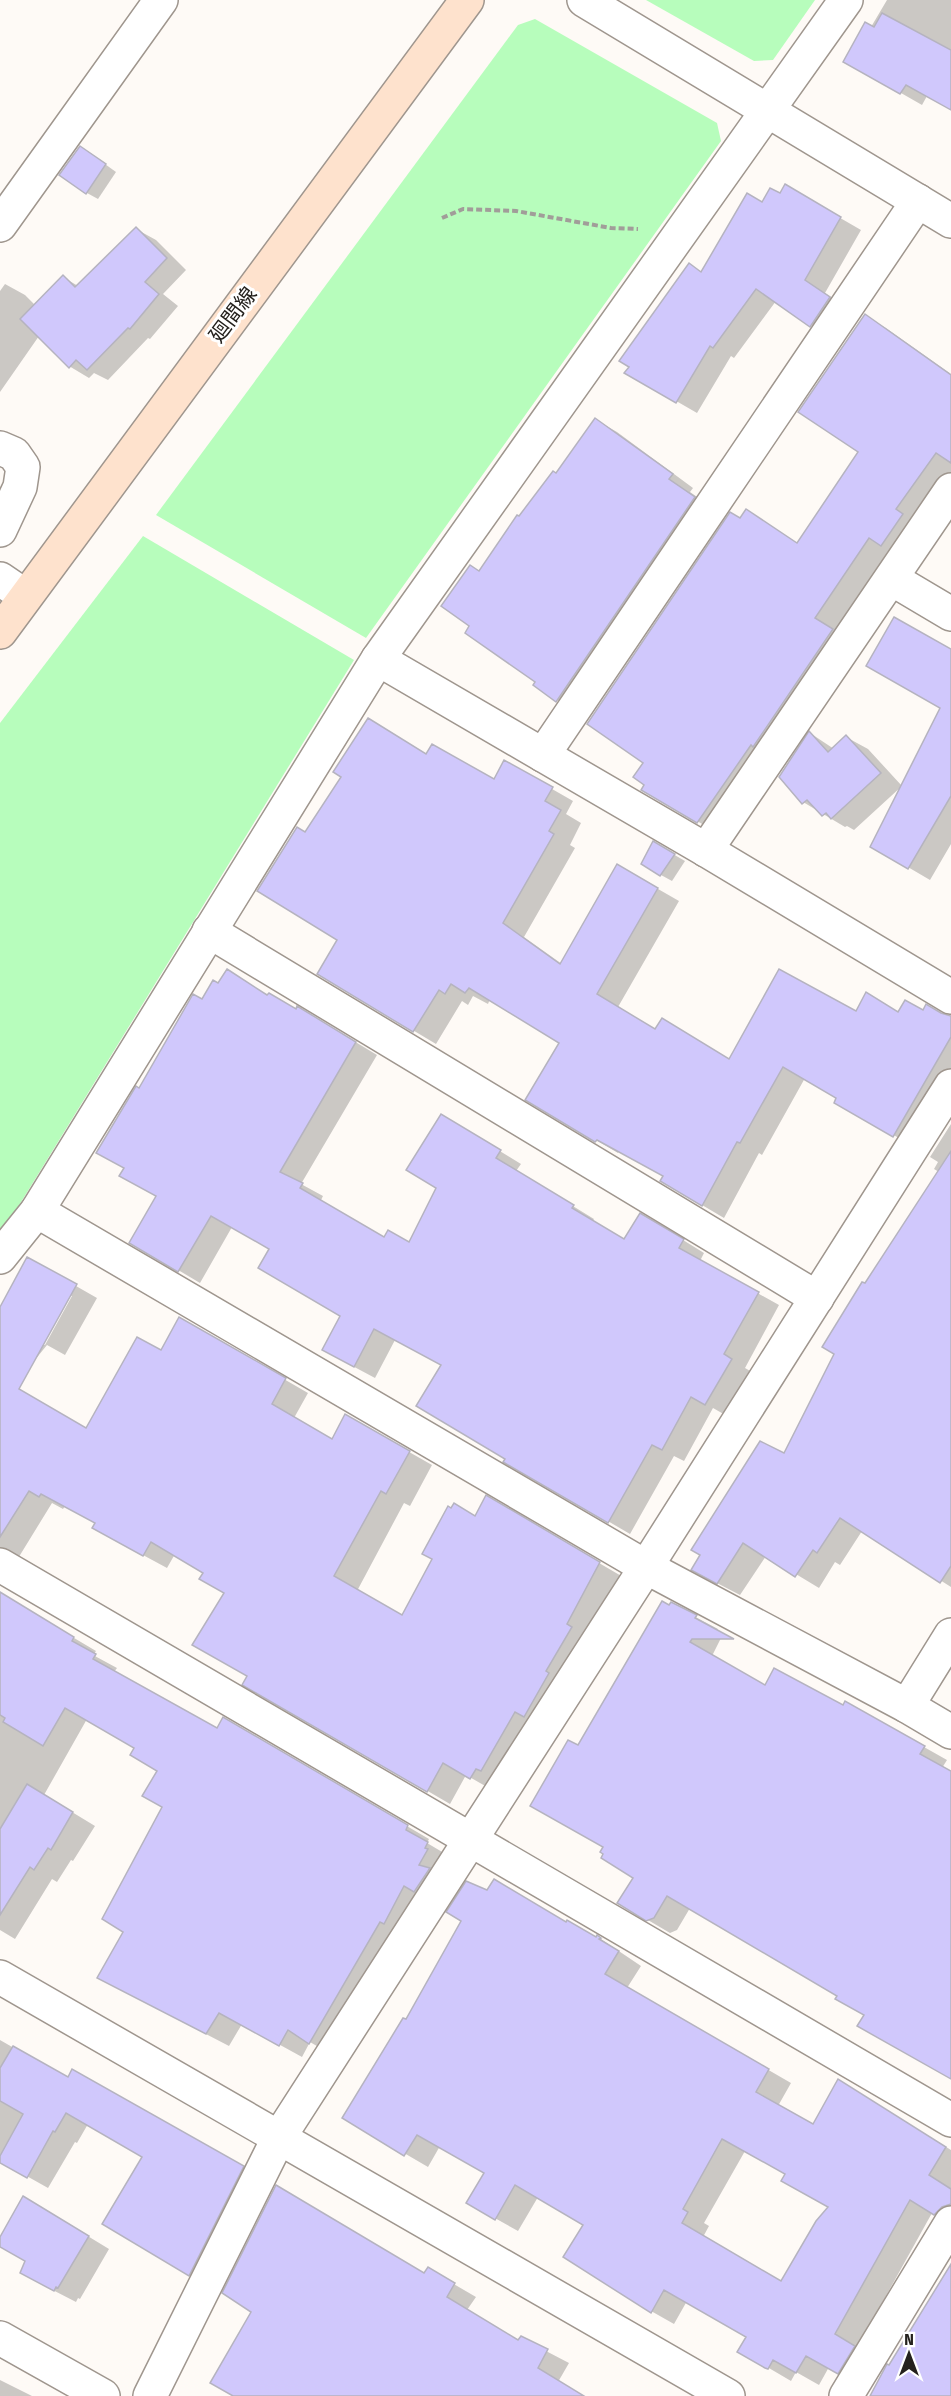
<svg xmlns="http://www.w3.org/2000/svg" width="951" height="2396" font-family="'Fira Sans Condensed','Noto Sans JP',sans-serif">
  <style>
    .green { fill: #b7fdbc }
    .shadow { fill: #0003; fill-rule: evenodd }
    .building { fill: #d0c8fc; stroke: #b5b3bf; stroke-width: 1.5; fill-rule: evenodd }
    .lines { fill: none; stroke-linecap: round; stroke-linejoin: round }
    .street-casing { stroke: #9f968e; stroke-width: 36 }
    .secondary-casing { stroke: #9f968e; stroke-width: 36 }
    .path { stroke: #a19d99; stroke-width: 4; stroke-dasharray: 6 3; stroke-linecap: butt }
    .street { stroke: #fff; stroke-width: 33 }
    .secondary { stroke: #fee2cd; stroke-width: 33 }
    .labels { text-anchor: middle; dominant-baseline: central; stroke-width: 6; stroke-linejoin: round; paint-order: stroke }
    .street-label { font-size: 21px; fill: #24211d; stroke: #fff }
  </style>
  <rect width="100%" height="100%" fill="#fefaf6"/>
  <g class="green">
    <polygon points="646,0 815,0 773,60 754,61"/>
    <polygon points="535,19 717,123 721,141 366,638 156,515 518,25"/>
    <polygon points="143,536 354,660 18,1207 0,1229 0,723"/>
  </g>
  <g class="shadow">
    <polygon points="887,0 951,0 951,109 927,96 922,105 845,61 871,27"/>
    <polygon points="91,154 116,172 98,199 87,193"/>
    <polygon points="785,186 861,230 825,293 850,310 831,337 776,301 734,358 731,356 697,413 626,372 702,273 763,204 780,195"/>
    <polygon points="136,229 156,240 186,270 163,294 178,306 150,339 148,338 108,380 94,373 89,378 69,366 39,336 0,392 0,291 5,284 25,295 35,305 63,277 78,286"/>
    <polygon points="865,316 886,328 951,374 951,474 719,834 643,789 646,785 645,763 741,519 798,544 860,451"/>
    <polygon points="596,420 617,432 693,488 690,492 716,510 578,713 535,685 537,681 471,626 479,572 519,518 557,475"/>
    <polygon points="951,651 951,844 930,880 872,846 942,707"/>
    <polygon points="810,733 834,749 846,737 868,749 902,786 854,830 847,826 845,827 803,802"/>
    <polygon points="427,755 495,781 505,762 573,801 566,814 581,823 570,845 575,848 524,937 562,964 618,866 679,901 618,1007 655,1030 730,1061 856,1013 899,1013 951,1023 951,1100 918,1149 836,1102 838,1097 805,1078 762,1155 759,1153 724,1218 702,1205 665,1176 619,1151 618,1153 527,1099 561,1042 490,999 488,1004 473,996 468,1005 462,1001 436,1044 319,974 339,940 306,834"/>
    <polygon points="654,843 685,861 672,881 661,875"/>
    <polygon points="227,971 269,996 319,1020 377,1055 301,1184 323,1196 320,1202 385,1239 410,1244 438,1188 462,1128 521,1164 516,1171 594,1219 592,1222 625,1241 662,1227 704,1253 700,1261 779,1305 745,1368 752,1372 727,1416 713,1408 684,1461 674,1456 630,1534 505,1461 507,1458 443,1365 395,1340 375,1378 345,1362 342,1315 271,1249 232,1227 200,1283 131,1242 157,1196 126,1168 140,1090 203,1001 218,985"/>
    <polygon points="951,1124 951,1587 862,1531 840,1565 835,1562 819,1588 766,1556 740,1595 715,1582 785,1455 836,1354 865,1285 939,1172 934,1169 938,1162 930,1157"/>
    <path d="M 76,1286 L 97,1298 L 65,1355 L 47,1345 L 0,1403 L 0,1310 ZM 69,1295 L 72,1296 L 45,1345 L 42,1345 Z"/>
    <polygon points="180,1319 308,1393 294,1418 332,1441 346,1416 432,1465 410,1506 404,1503 357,1591 402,1617 475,1518 486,1497 623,1577 494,1791 466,1775 450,1804 244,1684 249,1676 226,1592 205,1572 175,1554 167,1568 117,1541 97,1523 65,1506 63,1509 52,1503 17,1560 0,1550 0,1425 87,1430 162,1352"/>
    <polygon points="0,1594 96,1651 93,1655 117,1668 114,1672 217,1730 224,1719 429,1839 427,1843 449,1856 332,2055 310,2042 302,2057 242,2024 229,2046 121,1990 125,1931 164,1807 159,1770 136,1748 87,1719 44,1795 95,1826 73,1861 71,1860 57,1882 52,1879 15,1939 0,1930"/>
    <polygon points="671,1604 718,1629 716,1632 722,1636 712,1656 766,1687 844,1707 846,1703 947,1760 942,1768 951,1773 951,2077 839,1995 690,1908 677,1930 670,1933 619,1903 635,1877 605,1846 579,1747"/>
    <path d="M 566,1924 L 597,1939 L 598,1937 L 641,1966 L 627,1988 L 791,2083 L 778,2106 L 814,2126 L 861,2094 L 951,2150 L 951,2224 L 932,2213 L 857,2348 L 861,2385 L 829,2367 L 819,2385 L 796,2372 L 791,2381 L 740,2351 L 748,2336 L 687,2301 L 674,2324 L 651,2311 L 585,2224 L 538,2197 L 518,2231 L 468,2203 L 486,2172 L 440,2146 L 428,2167 L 344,2118 L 406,2021 ZM 745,2151 L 786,2174 L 830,2207 L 782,2283 L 703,2237 L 709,2226 L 704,2223 Z"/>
    <polygon points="0,2040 68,2079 73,2071 264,2179 210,2287 189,2275 144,2156 88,2124 77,2143 75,2142 48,2188 0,2161"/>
    <polygon points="45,2210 109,2249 80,2299 78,2298 76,2302 43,2285 27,2261 0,2243 0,2240"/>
    <polygon points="428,2269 476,2297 467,2310 519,2342 521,2338 569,2363 558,2382 582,2396 236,2396 424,2275"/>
    <polygon points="0,2380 32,2396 0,2396"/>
  </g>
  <g class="building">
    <polygon points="882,13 951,50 951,110 906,85 900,94 843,62 865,22 874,27"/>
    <polygon points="80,146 106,164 86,194 59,175"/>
    <polygon points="785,184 841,217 805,280 830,297 810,327 756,289 713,348 710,346 676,403 624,373 629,367 619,361 689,263 701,272 747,193 762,202 770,188 780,193"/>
    <polygon points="136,227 167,258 145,282 159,294 130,329 128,328 87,370 76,360 69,368 20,319 63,275 75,287"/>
    <polygon points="865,314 951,375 951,463 936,453 896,509 903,514 881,546 869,538 815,618 833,629 753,747 751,745 697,823 641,790 644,785 633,777 643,763 587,724 730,512 740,518 746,509 797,543 858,452 798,412"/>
    <polygon points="595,418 673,474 669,479 695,497 556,702 533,685 535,682 465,633 469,626 441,606 470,565 479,571 517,515 519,516 553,471 556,473"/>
    <polygon points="894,617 951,649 951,796 908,869 870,847 940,708 866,666"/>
    <polygon points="368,718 426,754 432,744 494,779 504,760 553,787 545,801 561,810 549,831 554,834 503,923 560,964 617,864 658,888 597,994 655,1029 662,1018 729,1059 779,969 856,1011 866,992 898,1012 905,1000 923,1010 926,1004 941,1013 951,1016 951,1037 893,1137 834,1103 836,1098 783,1067 740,1143 737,1142 702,1206 660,1181 663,1176 597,1140 595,1142 525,1100 559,1043 469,988 465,993 451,984 445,994 439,990 413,1032 317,974 337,940 257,891 297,827 305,832 341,777 333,772"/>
    <polygon points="809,731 828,752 846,735 881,773 831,819 826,813 822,816 807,800 802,804 779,777"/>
    <polygon points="653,841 675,854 660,876 641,864"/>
    <polygon points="227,969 267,995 269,993 296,1009 297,1006 356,1042 280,1172 303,1183 300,1188 384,1237 388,1230 409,1242 436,1188 406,1170 441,1114 501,1150 496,1158 574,1205 572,1208 624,1239 640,1213 684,1239 679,1248 759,1292 724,1354 732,1359 705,1405 691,1397 662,1450 652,1445 608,1523 503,1462 505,1459 416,1406 441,1365 374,1329 354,1367 322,1350 340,1316 258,1268 269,1249 211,1216 178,1272 129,1243 156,1196 119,1176 124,1168 96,1153 136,1086 139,1088 193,994 202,999 213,980 218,983"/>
    <polygon points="951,1151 951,1566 940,1583 840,1518 817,1553 813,1550 795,1577 743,1543 717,1584 691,1570 700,1555 691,1550 760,1441 784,1453 834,1354 822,1347 862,1282 865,1283"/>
    <polygon points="27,1257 77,1284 19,1389 86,1428 137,1337 161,1350 179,1317 286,1378 272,1404 332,1439 345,1414 410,1451 386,1494 381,1491 334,1576 402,1615 432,1559 422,1554 448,1506 451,1508 454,1503 475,1516 486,1495 600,1562 567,1624 572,1627 546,1671 549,1673 524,1717 515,1712 481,1771 476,1769 470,1779 443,1763 427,1792 242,1685 247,1676 192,1645 224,1593 199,1579 203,1573 151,1542 143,1556 92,1528 95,1523 41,1494 39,1497 29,1491 0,1537 0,1307"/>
    <polygon points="0,1592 74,1637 72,1641 96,1654 93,1659 217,1728 223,1717 408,1825 406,1830 428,1842 425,1848 428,1849 419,1865 430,1868 414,1892 404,1886 384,1924 380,1922 309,2044 288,2030 279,2046 219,2013 206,2034 97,1978 123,1932 102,1919 162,1807 142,1796 157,1771 130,1755 134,1748 65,1708 43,1746 3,1722 5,1718 0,1715"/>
    <polygon points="662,1601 669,1605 671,1602 697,1615 695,1618 734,1639 692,1639 690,1642 765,1685 774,1668 843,1705 845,1701 925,1746 920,1754 951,1771 951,2079 857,2026 864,2015 835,1999 837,1996 667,1896 654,1918 646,1921 617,1903 633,1878 601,1858 603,1854 600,1852 603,1847 530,1806 568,1740 578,1745"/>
    <polygon points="27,1784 73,1812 51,1850 48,1848 34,1870 30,1867 0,1915 0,1829"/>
    <path d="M 494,1879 L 566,1922 L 567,1920 L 596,1937 L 597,1935 L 601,1938 L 599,1939 L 619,1951 L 605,1974 L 769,2069 L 756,2092 L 813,2124 L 838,2079 L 946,2147 L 929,2175 L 951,2189 L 951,2204 L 942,2207 L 934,2215 L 910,2200 L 835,2334 L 855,2346 L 838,2374 L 806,2356 L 796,2373 L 773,2360 L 768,2369 L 765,2368 L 737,2352 L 746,2337 L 664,2290 L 651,2313 L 563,2257 L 583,2225 L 515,2185 L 495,2220 L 466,2203 L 484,2173 L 417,2135 L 404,2156 L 342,2118 L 403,2018 L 406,2019 L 461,1921 L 446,1912 L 466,1881 L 487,1890 ZM 722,2139 L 785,2174 L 781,2181 L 828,2207 L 816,2221 L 781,2281 L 682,2223 L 688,2212 L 683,2209 Z"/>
    <polygon points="13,2046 68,2077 72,2069 244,2166 189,2276 102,2224 142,2157 66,2113 55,2132 53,2131 27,2178 0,2163 0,2156 23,2114 0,2101 0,2068"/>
    <polygon points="276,2185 424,2273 428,2267 455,2283 447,2297 518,2340 521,2336 548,2349 538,2368 584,2396 233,2396 210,2383 251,2312 222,2293"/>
    <polygon points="23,2196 89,2236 58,2288 56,2287 54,2291 20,2273 25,2261 0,2247 0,2237"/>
    <polygon points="951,2264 951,2396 870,2396 887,2364 889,2365"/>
  </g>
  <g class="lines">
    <g class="street-casing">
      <g id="street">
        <polyline points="584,0 951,221"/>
        <polyline points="0,225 161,0"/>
        <polyline points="0,448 14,454 23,467 20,487 0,530"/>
        <polyline points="0,579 25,596"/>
        <polyline points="892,579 951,614"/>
        <polyline points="378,659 706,850 951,997"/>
        <polyline points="543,755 918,201"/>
        <polyline points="706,850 951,490"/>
        <polyline points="209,931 817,1298"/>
        <polyline points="37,1211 646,1567 907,1706 951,1732"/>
        <polyline points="0,1257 37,1211 378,659 846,0"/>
        <polyline points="0,1565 951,2120"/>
        <polyline points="907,1706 951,1635"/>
        <polyline points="0,1977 728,2396"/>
        <polyline points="0,2338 103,2396"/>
        <polyline points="150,2396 278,2139 646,1567 951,1086"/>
        <polyline points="846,2396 951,2223"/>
      </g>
    </g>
    <g class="secondary-casing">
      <polyline id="secondary" points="0,632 467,0"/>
    </g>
    <polyline class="path" points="442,218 463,209 516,211 611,228 638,229"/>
    <use href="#street" class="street"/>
    <use href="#secondary" class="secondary"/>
  </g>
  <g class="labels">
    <g class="street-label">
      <text transform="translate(233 315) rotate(-53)">廻間線</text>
    </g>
  </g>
  <g transform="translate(909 2354)" stroke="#ffffff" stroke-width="4.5" paint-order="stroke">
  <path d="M0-4.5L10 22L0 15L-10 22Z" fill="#24211d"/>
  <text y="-9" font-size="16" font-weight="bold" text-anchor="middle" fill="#24211d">N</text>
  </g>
</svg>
